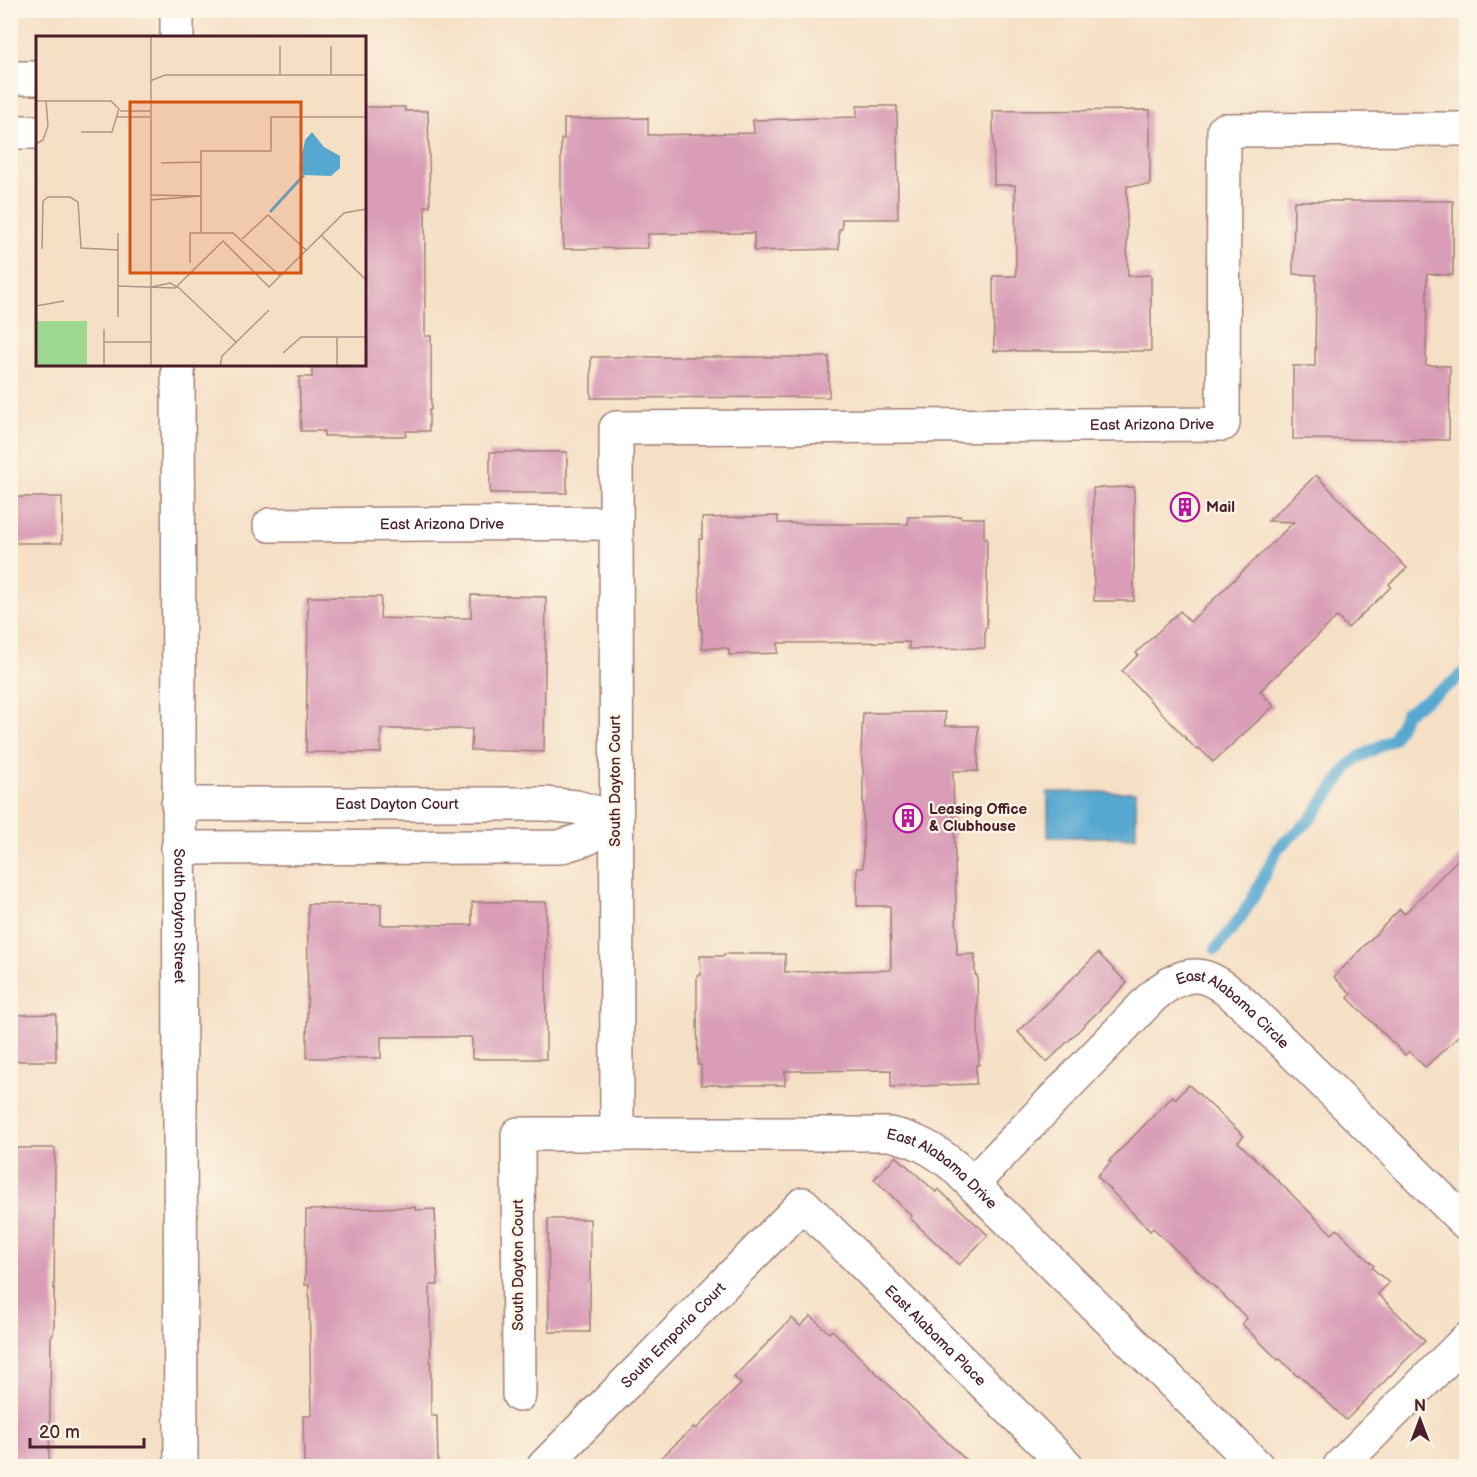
<svg xmlns="http://www.w3.org/2000/svg" width="1477" height="1477" font-family="'Balsamiq Sans',sans-serif">
  <style>
    .water { fill: #57a8d1; stroke: #50647e; stroke-width: 1.5 }
    .lines { fill: none; stroke-linecap: round; stroke-linejoin: round }
    .stream { stroke: #57a8d1; stroke-width: 12 }
    .building { fill: #d99db7 }
    .minor-casing { stroke: #a08078; stroke-width: 36 }
    .minor { stroke: #fff; stroke-width: 33 }
    .labels { text-anchor: middle; dominant-baseline: central; stroke-width: 4.5; stroke-linejoin: round; paint-order: stroke }
    .street-label { font-size: 15px; fill: #4a1f2b; stroke: #fcf5e5 }
    .poi-label { font-size: 15px; font-weight: bold; fill: #4a1f2b; stroke: #fcf5e5; text-anchor: start }
    .inset-river { fill: none; stroke: #57a8d1; stroke-width: 3 }
    .inset-road { fill: none; stroke: #b19388; stroke-width: 1.5 }
    .view { fill: #d8530f; fill-opacity: 0.15; stroke: #d8530f; stroke-width: 3 }
    .inset-edge { fill: none; stroke: #4a1f2b; stroke-width: 3 }
  </style>
  <rect width="100%" height="100%" fill="#fcf5e5"/>
  <filter id="ink" filterUnits="userSpaceOnUse"><feTurbulence type="fractalNoise" baseFrequency=".0167" numOctaves="2"/><feDisplacementMap in="SourceGraphic" scale="12" xChannelSelector="R" yChannelSelector="G"/><feConvolveMatrix kernelMatrix="1 2 1 2 8 2 1 2 1" color-interpolation-filters="sRGB"/></filter>
  <filter id="wash" filterUnits="userSpaceOnUse"><feTurbulence type="fractalNoise" baseFrequency=".008" numOctaves="4" result="noise"/><feDisplacementMap in="SourceGraphic" scale="24" xChannelSelector="R" yChannelSelector="G"/><feGaussianBlur stdDeviation="1.35" result="paint"/><feColorMatrix in="noise" values="0 0 0 0 0 0 0 0 0 0 0 0 0 0 0 0 0 1.4 0 .05"/><feComposite in="paint" operator="in"/></filter>
  <g filter="url(#wash)">
    <rect width="100%" height="100%" fill="#f5e0c6"/>
    <rect class="water" x="1048" y="792" width="88" height="45"/>
    <g class="lines">
      <polyline class="stream" points="1216,949 1241,917 1253,898 1278,848 1309,821 1349,766 1356,759 1393,739 1406,713 1455,681 1466,670"/>
    </g>
    <g id="blocks">
      <g class="building">
        <polygon points="857,106 897,106 898,219 842,219 842,229 839,229 839,249 754,251 754,233 648,234 648,248 564,249 561,202 561,139 564,139 564,119 648,118 648,135 754,133 753,120 857,117"/>
        <polygon points="364,107 405,107 405,111 428,111 430,206 425,206 425,336 431,336 431,410 429,410 429,431 406,431 406,436 324,436 324,431 301,431 299,377 312,377 312,364 364,364"/>
        <polygon points="1150,110 1150,185 1127,186 1127,248 1128,276 1151,275 1151,351 994,351 993,276 1016,276 1015,185 994,185 993,111"/>
        <polygon points="1294,201 1453,201 1453,275 1427,274 1426,365 1450,366 1449,440 1293,439 1293,366 1315,366 1316,275 1293,274"/>
        <polygon points="591,357 829,357 829,397 591,398"/>
        <rect x="490" y="452" width="77" height="41"/>
        <polygon points="1316,475 1407,568 1389,584 1391,587 1348,628 1337,617 1260,691 1274,706 1213,762 1199,748 1197,750 1122,671 1138,655 1136,653 1180,611 1190,622 1294,522 1268,521"/>
        <polygon points="1134,487 1134,601 1094,601 1093,488"/>
        <rect x="14" y="497" width="48" height="46"/>
        <polygon points="778,516 778,523 824,524 908,524 908,517 960,516 961,518 984,518 984,538 987,538 987,628 985,628 985,648 909,649 909,642 778,643 778,653 729,655 729,649 726,648 702,648 702,629 700,629 699,539 702,539 702,518"/>
        <polygon points="471,595 546,597 544,752 471,750 472,729 381,729 381,753 306,752 308,597 381,597 380,618 444,620 444,618 471,618"/>
        <polygon points="945,712 945,726 978,726 978,771 953,771 957,955 975,954 975,975 977,975 979,1065 976,1065 976,1084 891,1087 891,1070 785,1071 785,1085 701,1085 701,1065 698,1065 697,1012 697,975 701,975 700,956 724,956 724,954 785,954 785,972 891,970 890,906 857,906 857,868 863,868 863,770 861,753 863,713"/>
        <polygon points="1467,850 1467,1029 1425,1067 1409,1051 1405,1055 1348,998 1351,994 1334,977 1400,909 1404,914"/>
        <polygon points="472,902 546,902 546,1059 472,1059 472,1037 381,1037 381,1058 307,1058 308,904 381,904 381,925 472,925"/>
        <polygon points="1098,953 1127,983 1047,1062 1018,1032"/>
        <polygon points="56,1014 56,1061 10,1061 10,1015"/>
        <polygon points="1189,1085 1244,1136 1238,1142 1272,1175 1332,1234 1337,1229 1374,1266 1372,1268 1389,1283 1378,1294 1425,1341 1346,1420 1299,1375 1297,1376 1280,1359 1278,1360 1242,1324 1247,1318 1153,1228 1150,1231 1097,1176 1111,1162 1109,1161 1173,1096 1175,1099"/>
        <polygon points="10,1148 55,1148 54,1323 53,1335 51,1335 49,1467 10,1467"/>
        <polygon points="896,1156 936,1192 938,1189 988,1235 959,1265 910,1218 912,1216 874,1179"/>
        <polygon points="415,1207 415,1210 435,1209 438,1285 430,1285 431,1416 437,1416 438,1467 304,1467 303,1416 311,1416 309,1285 305,1285 306,1210"/>
        <polygon points="548,1219 590,1219 590,1332 549,1332"/>
        <polygon points="811,1316 829,1333 832,1330 973,1467 651,1467 694,1427 696,1429 741,1384 734,1377 792,1318 800,1326"/>
      </g>
    </g>
  </g>
  <g filter="url(#ink)">
    <use href="#blocks" fill-opacity="0" stroke="#a08078" stroke-width="1.5"/>
    <g class="lines">
      <g class="minor-casing">
        <g id="minor">
          <polyline points="177,10 177,38"/>
          <polyline points="10,78 38,78"/>
          <polyline points="10,132 38,132"/>
          <path id="s1" d="M 178,364 L 181,1466"/>
          <path id="s2" d="M 270,525 L 615,523"/>
          <path id="s3" d="M 178,804 L 545,804 L 576,807 L 615,818"/>
          <polyline points="178,848 559,847 588,838 615,818"/>
          <path id="s4" d="M 617,1134 L 616,428 L 1223,424 L 1224,130 L 1466,129"/>
          <path id="s5" d="M 973,1183 L 1153,996 C 1194,962 1211,975 1246,1006 L 1466,1223"/>
          <path id="s6" d="M 519,1395 L 518,1134 L 889,1134 C 915,1139 933,1149 954,1166 L 1257,1466"/>
          <path id="s7" d="M 544,1466 L 803,1204 L 1067,1466"/>
          <polyline points="1340,1466 1466,1340"/>
        </g>
      </g>
      <use href="#minor" class="minor"/>
    </g>
  </g>
  <defs>
    <g id="building-ring" transform="scale(1.5)"><circle r="9.5" fill="#fcf5e5" stroke="#b5179e" stroke-width="1.5"/><path d="M-4-6H4V6H1V3H-1V6H-4ZM-2.5-4.3h1.7v1.8h-1.7ZM.8-4.3h1.7v1.8H.8ZM-2.5-1h1.7V.8h-1.7ZM.8-1h1.7V.8H.8Z" fill="#b5179e"/></g>
  </defs>
  <g fill-rule="evenodd">
    <use href="#building-ring" x="1185" y="507"/>
    <use href="#building-ring" x="908" y="818"/>
  </g>
  <g class="labels">
    <g class="street-label">
      <text stroke="none"><textPath href="#s4" startOffset="1242">East Arizona Drive</textPath></text>
      <text stroke="none"><textPath href="#s2" startOffset="172">East Arizona Drive</textPath></text>
      <text transform="translate(615 781) rotate(-90)">South Dayton Court</text>
      <text stroke="none"><textPath href="#s3" startOffset="219">East Dayton Court</textPath></text>
      <text stroke="none"><textPath href="#s1" startOffset="552">South Dayton Street</textPath></text>
      <text stroke="none"><textPath href="#s5" startOffset="356">East Alabama Circle</textPath></text>
      <text stroke="none"><textPath href="#s6" startOffset="696">East Alabama Drive</textPath></text>
      <text transform="translate(518 1265) rotate(-90)">South Dayton Court</text>
      <text stroke="none"><textPath href="#s7" startOffset="184">South Emporia Court</textPath></text>
      <text stroke="none"><textPath href="#s7" startOffset="555">East Alabama Place</textPath></text>
    </g>
    <g class="poi-label">
      <text x="1206" y="507">Mail</text>
      <text x="929" y="809">Leasing Office<tspan x="929" dy="17">&amp; Clubhouse</tspan></text>
    </g>
  </g>
  <g transform="translate(36 36)">
    <rect width="330" height="330" fill="#f5e0c6"/>
    <path d="M 0,285 L 51,285 L 51,330 L 0,330 Z" fill="#9cd98e"/>
    <path d="M 276,96 L 288,111 L 304,120 L 304,132 L 295,140 L 268,139 L 263,133 L 269,104 Z" fill="#57a8d1"/>
    <path class="inset-river" d="M 234,176 L 268,139"/>
    <path class="inset-road" d="M 115,0 L 115,330M 244,10 L 244,39M 295,10 L 295,39M 114,45 L 129,39 L 330,39M 0,65 L 75,65 L 83,73 L 76,96 L 45,96M 84,75 L 114,75M 80,81 L 114,81M 0,108 L 7,104 L 12,90 L 10,65M 125,127 L 165,126M 114,159 L 165,160M 114,164 L 165,160M 82,197 L 82,281M 165,197 L 165,115 L 235,115 L 235,81 L 330,81M 285,199 L 330,244M 206,203 L 232,179 L 270,214M 6,213 L 7,165 L 12,161 L 34,161 L 42,166 L 45,212 L 82,214M 154,227 L 154,197 L 197,197 L 244,240M 82,250 L 139,252 L 187,205 L 233,251 L 308,177 L 330,173M 115,251 L 134,247 L 143,252 L 201,307M 0,270 L 28,265M 68,293 L 68,330M 301,301 L 301,330M 68,306 L 115,306M 247,317 L 265,301 L 330,301M 184,330 L 186,320 L 233,274"/>
    <path class="view" d="M 94,66 L 265,66 L 265,237 L 94,237 Z"/>
    <rect width="330" height="330" class="inset-edge"/>
  </g>
  <rect width="1477" height="1477" fill="none" stroke="#fcf5e5" stroke-width="36"/>
  <g transform="translate(1420 1420)" stroke="#fcf5e5" stroke-width="4.5" paint-order="stroke">
  <path d="M0-4.5L10 22L0 15L-10 22Z" fill="#4a1f2b"/>
  <text y="-9" font-size="16" font-weight="bold" text-anchor="middle" fill="#4a1f2b">N</text>
  </g>
  <path d="M30 1438v9h114v-9" fill="none" stroke="#4a1f2b" stroke-width="3"/>
  <text x="39" y="1438" font-size="18" fill="#4a1f2b" stroke="#fcf5e5" stroke-width="4.5" paint-order="stroke">20 m</text>
</svg>
